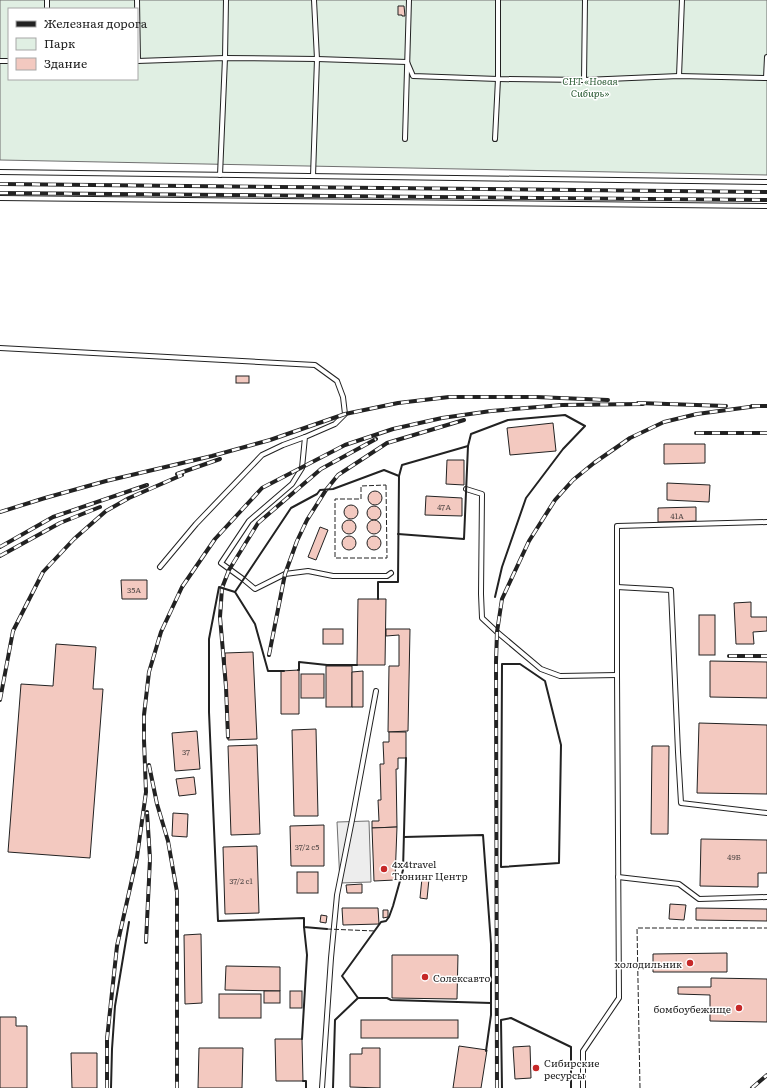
<svg xmlns="http://www.w3.org/2000/svg" width="767" height="1088" font-family="Literata,serif">
  <style>
    .green { fill: #e0efe3; stroke: #6f6f6f; fill-rule: evenodd }
    .parking { fill: #ededed; stroke: #6f6f6f }
    .building { fill: #f3c9c0; stroke: #222 }
    .lines { fill: none; stroke-linecap: round; stroke-linejoin: round }
    .lane-casing { stroke: #222; stroke-width: 6 }
    .lane { stroke: #fff; stroke-width: 4 }
    .rail-casing { stroke: #222; stroke-width: 4 }
    .rail { stroke: #fff; stroke-width: 2.5; stroke-dasharray: 8; stroke-linecap: butt }
    .fence { stroke: #222; stroke-width: 1; stroke-dasharray: 5 2; stroke-linecap: butt }
    .wall { stroke: #222; stroke-width: 2 }
    .poi-dot { fill: #c62828; stroke: #fff; stroke-width: 1.5 }
    .labels { text-anchor: middle; dominant-baseline: central; stroke-width: 3; stroke-linejoin: round; paint-order: stroke }
    .number-label { font-size: 8px; fill: #564c4a }
    .park-label { font-size: 10px; font-style: italic; fill: #2f5e38; stroke: #fff }
    .poi-label { font-size: 10px; fill: #222; stroke: #fff; text-anchor: start }
  </style>
  <rect width="100%" height="100%" fill="#fff"/>
  <path class="green" d="M 0,0 L 767,0 L 767,175 L 0,160 ZM 9,9 L 137,9 L 137,79 L 9,79 Z"/>
  <polygon class="parking" points="369,821 371,882 340,883 337,822"/>
  <g class="building">
    <polygon points="398,6 404,6 405,16 402,16 402,15 398,15"/>
    <rect x="236" y="376" width="13" height="7"/>
    <polygon points="553,423 556,451 510,455 507,428"/>
    <polygon points="664,444 705,444 705,463 664,464"/>
    <polygon points="447,460 464,460 464,485 446,484"/>
    <polygon points="667,483 710,485 709,502 667,500"/>
    <circle cx="375" cy="498" r="7"/>
    <polygon points="426,496 462,498 462,516 425,515"/>
    <circle cx="351" cy="512" r="7"/>
    <circle cx="374" cy="513" r="7"/>
    <polygon points="696,507 696,521 658,522 658,508"/>
    <circle cx="349" cy="527" r="7"/>
    <circle cx="374" cy="527" r="7"/>
    <polygon points="320,527 328,530 316,560 308,557"/>
    <circle cx="349" cy="543" r="7"/>
    <circle cx="374" cy="543" r="7"/>
    <polygon points="121,580 147,580 147,599 122,599"/>
    <polygon points="358,599 386,599 385,665 357,665"/>
    <polygon points="751,602 751,617 767,617 767,631 753,632 754,644 736,644 734,603"/>
    <rect x="699" y="615" width="16" height="40"/>
    <rect x="323" y="629" width="20" height="15"/>
    <polygon points="386,629 410,629 408,731 388,732 389,666 399,666 399,635 386,636"/>
    <polygon points="56,644 96,647 93,689 103,689 90,858 8,852 21,684 53,686"/>
    <polygon points="253,652 257,739 228,740 225,653"/>
    <polygon points="710,661 767,662 767,698 710,697"/>
    <rect x="326" y="666" width="26" height="41"/>
    <polygon points="299,670 299,714 281,714 281,671"/>
    <polygon points="363,671 363,707 352,707 352,672"/>
    <rect x="301" y="674" width="23" height="24"/>
    <polygon points="699,723 767,725 767,794 697,793"/>
    <polygon points="316,729 318,816 294,816 292,730"/>
    <polygon points="197,731 200,769 175,771 172,733"/>
    <polygon points="389,732 406,732 406,758 398,758 398,769 396,769 397,827 372,828 372,821 379,821 378,800 381,800 380,764 384,764 383,742 389,742"/>
    <polygon points="257,745 260,834 231,835 228,746"/>
    <polygon points="652,746 669,746 668,834 651,834"/>
    <polygon points="194,777 196,794 179,796 176,779"/>
    <polygon points="173,813 188,814 187,837 172,836"/>
    <polygon points="324,825 324,866 291,866 290,826"/>
    <polygon points="397,827 395,880 374,881 372,828"/>
    <polygon points="701,839 767,840 767,873 758,873 758,887 700,886"/>
    <polygon points="257,846 259,913 225,914 223,847"/>
    <rect x="297" y="872" width="21" height="21"/>
    <polygon points="422,878 429,879 427,899 420,898"/>
    <polygon points="362,884 362,893 347,893 346,885"/>
    <polygon points="670,904 686,905 684,920 669,919"/>
    <polygon points="342,908 378,908 379,924 343,925"/>
    <polygon points="696,908 767,909 767,921 696,920"/>
    <polygon points="383,910 388,910 388,917 383,918"/>
    <polygon points="321,915 327,916 326,923 320,922"/>
    <polygon points="201,934 202,1003 185,1004 184,935"/>
    <polygon points="727,953 727,972 653,972 653,954"/>
    <polygon points="392,955 458,955 457,999 392,998"/>
    <polygon points="226,966 280,967 280,991 225,990"/>
    <polygon points="711,978 767,979 767,1022 710,1021 710,995 678,994 678,987 711,987"/>
    <rect x="264" y="991" width="16" height="12"/>
    <rect x="290" y="991" width="12" height="17"/>
    <rect x="219" y="994" width="42" height="24"/>
    <polygon points="0,1017 16,1017 16,1026 27,1026 27,1088 0,1088"/>
    <rect x="361" y="1020" width="97" height="18"/>
    <polygon points="275,1039 302,1039 303,1081 276,1081"/>
    <polygon points="459,1046 487,1050 481,1088 453,1088"/>
    <polygon points="530,1046 531,1078 515,1079 513,1047"/>
    <polygon points="199,1048 243,1048 242,1088 198,1088"/>
    <polygon points="362,1048 380,1048 380,1088 350,1087 350,1054 362,1054"/>
    <polygon points="71,1053 97,1053 97,1088 72,1088"/>
  </g>
  <g class="lines">
    <g class="lane-casing">
      <g id="lane">
        <polyline points="137,0 138,61"/>
        <polyline points="47,9 47,0"/>
        <polyline points="767,57 766,78 767,78"/>
        <polyline points="0,61 9,61"/>
        <polyline points="137,61 225,58 317,59 407,62 413,76 498,79 584,80 679,76 766,78"/>
        <polyline points="679,76 682,0"/>
        <polyline points="584,80 585,0"/>
        <polyline points="405,139 409,0"/>
        <polyline points="495,139 498,79 498,0"/>
        <polyline points="0,172 767,182"/>
        <polyline points="220,175 225,58 226,0"/>
        <polyline points="313,176 317,59 314,0"/>
        <polyline points="0,198 767,206"/>
        <polyline points="0,348 315,365 337,381 343,397 345,414 335,424 305,437 302,468 292,484 249,521 221,563 243,579 255,589 285,574 308,571 333,576 387,576 391,573"/>
        <polyline points="466,489 482,494 481,594 482,618 497,632 541,669 560,676 617,675"/>
        <polyline points="160,567 196,524 262,455 283,445 305,437"/>
        <polyline points="617,587 671,590 678,752 681,803 767,813"/>
        <polyline points="618,877 679,884 699,899 767,897"/>
        <polyline points="322,1088 331,958 337,895 353,815 376,691"/>
        <polyline points="583,1088 583,1051 619,998 617,675 617,526 767,522"/>
      </g>
    </g>
    <use href="#lane" class="lane"/>
    <g class="rail-casing">
      <g id="rail">
        <polyline points="0,184 767,192"/>
        <polyline points="0,193 767,200"/>
        <polyline points="638,403 726,406"/>
        <polyline points="752,406 767,406"/>
        <polyline points="696,433 767,433"/>
        <polyline points="177,474 220,459"/>
        <polyline points="0,512 45,498 106,481 212,456 270,440 345,414 398,403 449,397 536,397 608,400"/>
        <polyline points="0,547 53,517 147,485"/>
        <polyline points="0,556 60,523 100,507"/>
        <polyline points="269,655 285,574 297,541 307,520 326,490 338,475 387,443 464,420"/>
        <polyline points="729,656 767,656"/>
        <polyline points="0,700 13,631 43,572 74,539 106,511 129,498 182,475"/>
        <polyline points="228,737 226,687 220,617 222,588 229,570 258,523 321,469 376,439"/>
        <polyline points="149,765 157,804 168,841 177,892 177,1088"/>
        <polyline points="146,942 150,859 147,812"/>
        <polyline points="107,1088 107,1039 117,946 137,857 146,792 144,740 144,715 149,672 161,632 182,587 215,539 262,488 345,445 393,429 442,418 491,411 562,405 643,404"/>
        <polyline points="497,1088 496,662 497,632 502,599 529,541 555,500 573,480 594,463 630,438 664,422 697,414 757,406"/>
        <polyline points="752,1088 767,1075"/>
      </g>
    </g>
    <use href="#rail" class="rail"/>
    <g class="fence">
      <polygon points="386,485 387,558 335,558 335,499 361,499 361,486"/>
      <polyline points="327,929 375,931"/>
      <polyline points="640,1088 637,928 767,928"/>
    </g>
    <g class="wall">
      <polyline points="398,534 464,539 468,446 471,434 508,420 565,415 585,426 563,449 526,498 502,567 495,597"/>
      <polyline points="235,592 291,508 317,494 320,490 333,489 384,470 399,476"/>
      <polyline points="378,599 378,582 398,582 399,476 402,465 468,446"/>
      <polygon points="502,664 520,664 545,681 561,745 559,863 501,867"/>
      <polyline points="298,670 299,670 299,662 327,665 357,665"/>
      <polyline points="284,671 268,671 255,624 235,592 219,587 209,639 209,712 218,921 304,918 304,927 327,929"/>
      <polyline points="404,837 483,835 491,944 491,1015 486,1051"/>
      <polyline points="358,998 342,976 381,922 386,921 389,917 393,906 403,870 406,758"/>
      <polyline points="302,1039 307,955 304,927"/>
      <polyline points="303,1081 306,1081 306,1088"/>
      <polyline points="111,1088 112,1049 115,1006 129,922"/>
      <polyline points="333,1088 335,1020 358,998 387,998 391,1000 491,1003"/>
      <polyline points="502,1088 501,1020 511,1018 571,1047 571,1088"/>
    </g>
  </g>
  <g class="poi-dot">
    <circle cx="384" cy="869" r="4"/>
    <circle cx="690" cy="963" r="4"/>
    <circle cx="425" cy="977" r="4"/>
    <circle cx="739" cy="1008" r="4"/>
    <circle cx="536" cy="1068" r="4"/>
  </g>
  <g class="labels">
    <g class="number-label">
      <text x="444" y="506">47А</text>
      <text x="677" y="515">41А</text>
      <text x="134" y="589">35А</text>
      <text x="186" y="751">37</text>
      <text x="307" y="846">37/2 с5</text>
      <text x="734" y="856">49Б</text>
      <text x="241" y="880">37/2 с1</text>
    </g>
    <g class="park-label">
      <text x="590" y="80">СНТ «Новая<tspan x="590" dy="12">Сибирь»</tspan></text>
    </g>
    <g class="poi-label">
      <text x="392" y="863">4x4travel<tspan x="392" dy="12">Тюнинг Центр</tspan></text>
      <text x="682" y="963" text-anchor="end">холодильник</text>
      <text x="433" y="977">Солексавто</text>
      <text x="731" y="1008" text-anchor="end">бомбоубежище</text>
      <text x="544" y="1062">Сибирские<tspan x="544" dy="12">ресурсы</tspan></text>
    </g>
  </g>
  <rect x="8" y="8" width="130" height="72" fill="#ffffff" stroke="#a7a7a7"/>
  <rect x="16" y="21" width="20" height="6" fill="#222222" stroke="#a7a7a7"/>
  <text x="44" y="28" font-size="12" fill="#222222">Железная дорога</text>
  <rect x="16" y="38" width="20" height="12" fill="#e0efe3" stroke="#a7a7a7"/>
  <text x="44" y="48" font-size="12" fill="#222222">Парк</text>
  <rect x="16" y="58" width="20" height="12" fill="#f3c9c0" stroke="#a7a7a7"/>
  <text x="44" y="68" font-size="12" fill="#222222">Здание</text>
</svg>
